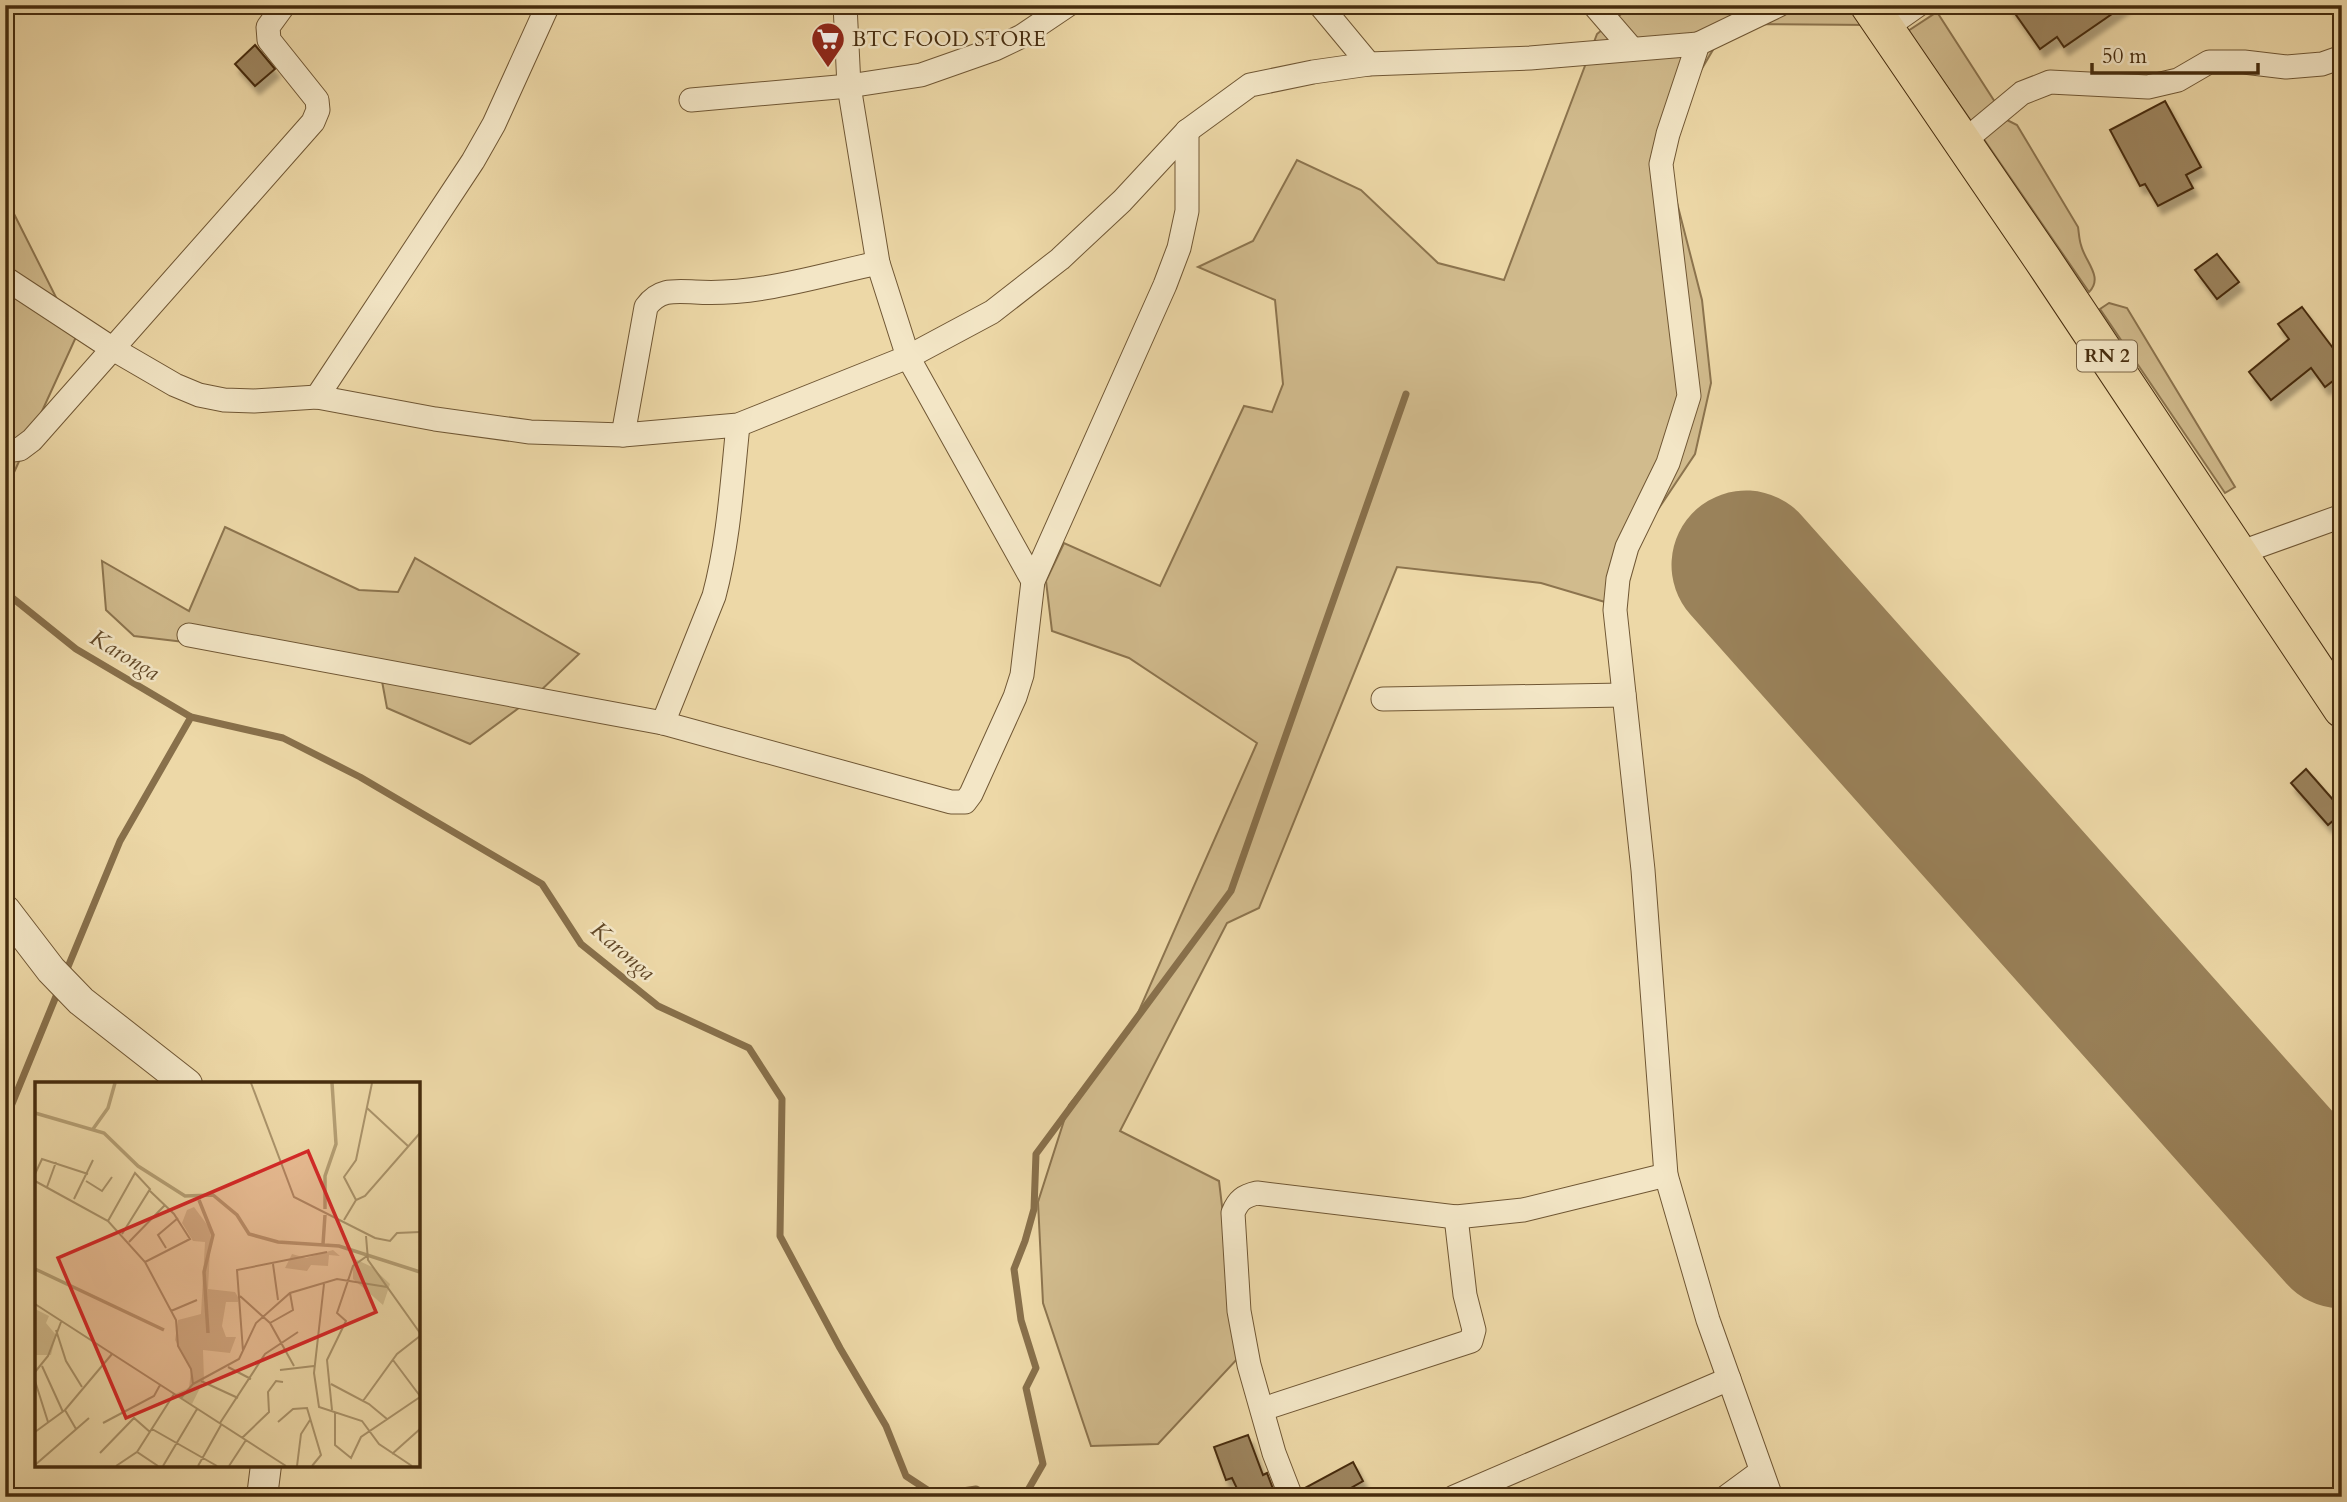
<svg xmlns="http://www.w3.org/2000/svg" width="2347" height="1502" font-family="Cardo,serif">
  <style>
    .green { fill: #d1bb8d; stroke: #8c744e; stroke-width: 2 }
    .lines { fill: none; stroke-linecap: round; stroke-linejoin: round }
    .stream { stroke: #88704b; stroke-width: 7 }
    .runway { stroke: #9a825a; stroke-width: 149 }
    .building { fill: #9d855e; stroke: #462c0e; stroke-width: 2; filter: url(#shadow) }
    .minor-casing { stroke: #705734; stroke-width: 25 }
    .tertiary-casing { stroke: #705734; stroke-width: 32 }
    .primary-casing { stroke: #462c0e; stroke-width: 39 }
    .minor { stroke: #f3e6c6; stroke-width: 23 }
    .tertiary { stroke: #f3e6c6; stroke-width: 30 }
    .primary { stroke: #edd8a7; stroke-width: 37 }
    .labels { text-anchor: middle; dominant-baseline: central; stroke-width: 5; stroke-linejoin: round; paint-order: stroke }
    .shield { fill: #f3e6c6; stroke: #7a6445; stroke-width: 2 }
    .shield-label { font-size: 19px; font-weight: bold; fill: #462c0e }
    .poi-label { font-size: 21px; fill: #462c0e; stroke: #f3e6c6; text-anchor: start }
    .water-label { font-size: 23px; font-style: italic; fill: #624827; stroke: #f3e6c6 }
    .inset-river { fill: none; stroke: #b49e73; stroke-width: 3.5 }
    .inset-road { fill: none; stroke: #aa936a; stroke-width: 2 }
    .view { fill: #d62828; fill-opacity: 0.15; stroke: #d62828; stroke-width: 3.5 }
    .inset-edge { fill: none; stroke: #462c0e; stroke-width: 3.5 }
  </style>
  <defs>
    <filter id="shadow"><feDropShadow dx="4.5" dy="8" stdDeviation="2" flood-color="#0004"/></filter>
  </defs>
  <rect width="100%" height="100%" fill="#edd8a7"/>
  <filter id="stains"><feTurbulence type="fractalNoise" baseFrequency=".00286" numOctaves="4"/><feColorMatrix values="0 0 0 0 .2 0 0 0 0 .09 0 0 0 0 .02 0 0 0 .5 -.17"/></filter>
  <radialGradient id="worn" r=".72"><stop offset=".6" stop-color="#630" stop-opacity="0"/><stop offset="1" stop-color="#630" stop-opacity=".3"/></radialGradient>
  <g class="green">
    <polygon points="1632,5 1856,5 1870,25 1738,24 1720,38 1681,104 1667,164 1702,300 1711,383 1695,454 1645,529 1605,602 1541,583 1397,567 1259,908 1227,923 1120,1131 1219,1181 1240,1356 1158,1444 1091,1446 1043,1303 1038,1202 1069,1105 1130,1031 1257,743 1129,658 1052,631 1046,581 1064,543 1160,586 1244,406 1272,412 1283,384 1275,300 1198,267 1253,241 1297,160 1361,190 1438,263 1504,280 1597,34"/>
    <polygon points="1937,12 1995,102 1971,121 1908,31"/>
    <path d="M 2007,120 L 2017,125 L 2078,227 C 2079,233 2079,239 2081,245 C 2085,262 2104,277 2089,292 L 1983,138 Z"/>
    <polygon points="5,196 76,337 5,492"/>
    <polygon points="2109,303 2127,308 2235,487 2225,493 2100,309"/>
    <polygon points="225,527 359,590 398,592 415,558 579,654 535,696 470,744 387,708 379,665 134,636 106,610 102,561 189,611"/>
  </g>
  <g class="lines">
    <g class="stream">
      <polyline points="5,592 76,649 191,717 283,738 360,777 542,884 581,944 658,1006 749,1048 782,1099 780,1236 840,1348 886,1426 906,1476 935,1495 976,1489 992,1497"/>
      <polyline points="65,974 120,841 191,717"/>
      <polyline points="5,1121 59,989"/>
      <polyline points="1024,1497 1043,1464 1026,1388 1036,1368 1021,1320 1014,1269 1025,1241 1034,1209 1036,1154 1231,891 1406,394"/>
    </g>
    <polyline class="runway" points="1746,565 2342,1234"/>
  </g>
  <g class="building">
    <polygon points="2009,5 2125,5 2064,47 2057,37 2040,49"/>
    <polygon points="255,45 275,69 255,86 235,64"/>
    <polygon points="2165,101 2201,167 2186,175 2193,188 2158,206 2145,184 2140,186 2110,130"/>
    <polygon points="2217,254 2239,282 2217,299 2195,270"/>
    <polygon points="2302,307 2342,360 2342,374 2325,387 2311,368 2271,400 2249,372 2289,339 2278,324"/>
    <polygon points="2306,769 2342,810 2342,813 2328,825 2291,783"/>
    <polygon points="1248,1435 1263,1475 1267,1473 1273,1489 1257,1497 1241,1497 1232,1478 1226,1480 1214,1447"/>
    <polygon points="1353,1462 1363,1481 1335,1497 1305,1497 1303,1489"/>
  </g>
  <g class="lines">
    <g class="minor-casing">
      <g id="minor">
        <polyline points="845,5 849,86 878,263 908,357 1033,581"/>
        <polyline points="1320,5 1369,64"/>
        <polyline points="1594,5 1632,49"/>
        <polyline points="1884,29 1918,5"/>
        <polyline points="691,100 849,86 921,75 995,49 1022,36 1068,5"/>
        <polyline points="1963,142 2022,93 2050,82 2148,87 2178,80 2209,62 2244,62 2286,67 2322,64 2342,57"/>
        <polyline points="5,278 113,349 175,385 199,395 224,400 254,401 317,397 435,419 530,432 623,435 738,425 908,357 992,312 1060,259 1122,201 1187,131 1250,85 1313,72 1369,64 1530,58 1698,44"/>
        <polyline points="317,397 473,161 494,124 548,5"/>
        <path d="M 623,435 L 646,307 C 659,289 674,291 695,292 C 757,296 817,276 878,263"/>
        <polyline points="5,451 20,449 32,440 313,122 318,110 317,100 269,40 268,27 284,5"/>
        <polyline points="2239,553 2342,516"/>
        <polyline points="189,635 663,723 951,802 965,802 971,794 1015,697 1022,675 1033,581 1165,285 1179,248 1187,211 1187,131"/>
        <polyline points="1383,699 1624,695"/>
        <path d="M 663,723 L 714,596 C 729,540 732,482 738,425"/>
        <polyline points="1263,1409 1471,1341 1474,1330 1465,1295 1456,1217"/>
        <path d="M 1291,1497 L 1274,1453 L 1249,1365 L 1239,1311 L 1233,1213 C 1238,1200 1244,1196 1257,1193 L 1456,1217 L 1523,1210 L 1666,1175"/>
        <polyline points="1454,1497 1729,1379"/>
        <polyline points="1726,1497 1760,1472"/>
        <polyline points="1771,1497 1708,1320 1666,1175 1643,870 1615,610 1618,579 1627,547 1668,463 1689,396 1661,164 1668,134 1698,44 1779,5"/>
      </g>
    </g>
    <g class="tertiary-casing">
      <g id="tertiary">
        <polyline points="5,910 51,970 81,1001 187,1084"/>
        <polyline points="262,1497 266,1465"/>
      </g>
    </g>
    <g class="primary-casing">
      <polyline id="primary" points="1869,5 2043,260 2342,709"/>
    </g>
    <use href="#minor" class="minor"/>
    <use href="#tertiary" class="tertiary"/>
    <use href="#primary" class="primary"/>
  </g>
  <defs>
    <g id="supermarket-pin" transform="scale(1.75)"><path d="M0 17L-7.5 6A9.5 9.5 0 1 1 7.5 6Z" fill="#8f2418" stroke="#f3e6c6"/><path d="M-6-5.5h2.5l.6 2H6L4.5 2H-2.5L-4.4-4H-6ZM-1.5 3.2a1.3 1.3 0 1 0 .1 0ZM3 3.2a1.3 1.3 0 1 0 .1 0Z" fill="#fff"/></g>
  </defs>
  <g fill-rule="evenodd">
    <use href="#supermarket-pin" x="828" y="39"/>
  </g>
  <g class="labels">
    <rect class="shield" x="2077" y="340.5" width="60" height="31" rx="5"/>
    <g class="shield-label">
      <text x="2107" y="356">RN 2</text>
    </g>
    <g class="poi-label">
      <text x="852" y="39">BTC FOOD STORE</text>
    </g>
    <g class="water-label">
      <text transform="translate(125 655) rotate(31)">Karonga</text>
      <text transform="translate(623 951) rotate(41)">Karonga</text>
    </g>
  </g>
  <g transform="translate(35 1082)">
    <rect width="385" height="385" fill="#edd8a7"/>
    <path d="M 159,125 L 176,148 L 173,207 L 200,210 L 203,215 L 203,220 L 191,220 L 187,244 L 191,255 L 201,255 L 195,271 L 168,268 L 169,298 L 157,322 L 140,312 L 154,306 L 156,288 L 140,258 L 143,238 L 166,232 L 170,160 L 158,159 L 147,141 L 152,128 ZM 298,168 L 305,174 L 294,173 L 293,184 L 276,183 L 272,189 L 250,186 L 257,172 L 271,176 ZM 318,176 L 337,185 L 355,202 L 348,223 L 318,197 ZM 0,227 L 14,234 L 11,241 L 21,253 L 16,273 L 0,273 Z" fill="#d1bb8d"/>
    <path class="inset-river" d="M 0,31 L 69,51 L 103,84 L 150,114 L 178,113 L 202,133 L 214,152 L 243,160 L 304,164 L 385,190M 58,47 L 73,26 L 80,1M 164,118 L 178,153 L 169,190 L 173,251M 290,127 L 290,94 L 301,62 L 297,1M 288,162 L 290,133M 0,187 L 129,248"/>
    <path class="inset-road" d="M 216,1 L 259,115 L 340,156 L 355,159 L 362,151 L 385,150M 332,26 L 374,65M 0,92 L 7,77 L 53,92M 0,99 L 73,139 L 110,180 L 141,238 L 143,264 L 156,287 L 158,302 L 146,316M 51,99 L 67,109 L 77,95M 12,105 L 21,80M 39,117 L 58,78M 321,118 L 309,95 L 321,78 L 337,1M 309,138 L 321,118 L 330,114 L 385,51M 73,139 L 100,91 L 115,107 L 87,152M 331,154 L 333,178 L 385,251M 94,160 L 130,123M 131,166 L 123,153 L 143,136M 110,180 L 155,157 L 139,132 L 115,109M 238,182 L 243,218M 289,202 L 279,291 L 284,325 L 327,339 L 344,362 L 377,384M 205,214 L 235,241 L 259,284M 0,222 L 251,384M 136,229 L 162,218M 235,241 L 258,228 L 255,211M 21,248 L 31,279 L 47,305M 208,269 L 202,188 L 292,170M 358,278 L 385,314M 7,284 L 28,330M 193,285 L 216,297M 245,288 L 279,284M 0,290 L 13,274 L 26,240M 0,299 L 13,340M 166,299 L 203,316M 158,302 L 204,277 L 221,241 L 255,211 L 302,197 L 352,205M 296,302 L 334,322 L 352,337M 328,319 L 362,272 L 385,254M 30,328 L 41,347M 297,328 L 292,278 L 311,239 L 302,231 L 318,184 L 332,174M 300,330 L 300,363 L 316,376 L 326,355 L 385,315M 243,340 L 258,327 L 272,326 L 286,373 L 277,384M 68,341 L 119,314 L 125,303M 185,341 L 230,272 L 263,250M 117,347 L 182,384M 0,350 L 30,328 L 77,272M 207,356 L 234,330 L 233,310 L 241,299 L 248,300M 102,370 L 139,312M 65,371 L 99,336 L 115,350M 357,372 L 385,347M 0,383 L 54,336M 81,384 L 102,370 L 123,384M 128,384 L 162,327M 163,384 L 186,343M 194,384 L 211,358M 262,384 L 266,352 L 275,338"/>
    <path class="view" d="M 273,69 L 341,230 L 91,336 L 23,176 Z"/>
    <rect width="385" height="385" class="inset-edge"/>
  </g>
  <rect width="2347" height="1502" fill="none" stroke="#edd8a7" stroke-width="28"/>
  <rect x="7" y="7" width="2333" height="1488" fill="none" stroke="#462c0e" stroke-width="3.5"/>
  <rect x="14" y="14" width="2319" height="1474" fill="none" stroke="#462c0e" stroke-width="2"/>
  <path d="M2092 63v10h166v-10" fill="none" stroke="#462c0e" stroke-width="3.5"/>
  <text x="2102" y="63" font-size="21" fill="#462c0e" stroke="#f3e6c6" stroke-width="5" paint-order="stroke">50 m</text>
  <rect width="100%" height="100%" filter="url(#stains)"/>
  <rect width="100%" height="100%" fill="url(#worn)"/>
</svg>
